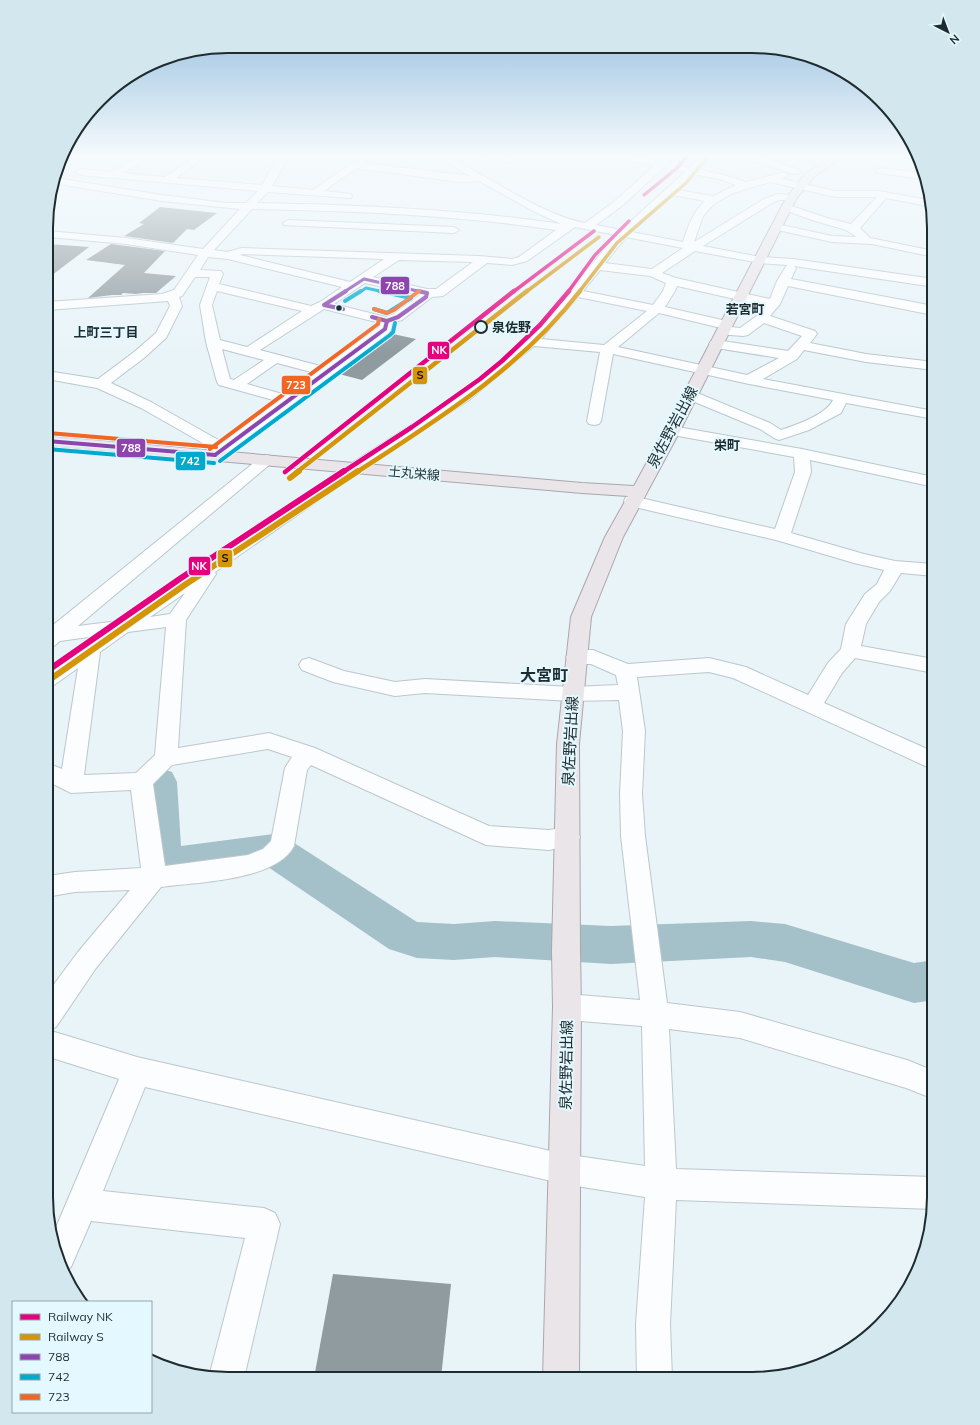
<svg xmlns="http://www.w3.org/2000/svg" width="980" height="1425" font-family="Mulish,'Noto Sans JP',sans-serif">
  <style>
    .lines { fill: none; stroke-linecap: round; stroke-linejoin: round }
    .river { fill: #a4c0c9; fill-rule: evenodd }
    .building { fill: #909b9f }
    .minor-casing { stroke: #bcc7cc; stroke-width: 2 }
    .major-casing { stroke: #aaa6ad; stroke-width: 2 }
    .minor { fill: #fcfdfe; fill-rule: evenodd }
    .major { fill: #eae5e8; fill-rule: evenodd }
    .bus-1-far1-casing { stroke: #e3f8ff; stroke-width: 4.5 }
    .bus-1-casing { stroke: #e3f8ff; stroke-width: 6 }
    .bus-2-far1-casing { stroke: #e3f8ff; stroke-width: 4.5 }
    .bus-2-casing { stroke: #e3f8ff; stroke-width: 6 }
    .bus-3-far1-casing { stroke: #e3f8ff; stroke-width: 4.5 }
    .bus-3-casing { stroke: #e3f8ff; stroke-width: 6 }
    .bus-1-far1 { stroke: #8e44ad; stroke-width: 3 }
    .bus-1 { stroke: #8e44ad; stroke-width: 4 }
    .bus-2-far1 { stroke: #00a9ce; stroke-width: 3 }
    .bus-2 { stroke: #00a9ce; stroke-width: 4 }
    .bus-3-far1 { stroke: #f26522; stroke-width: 3 }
    .bus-3 { stroke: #f26522; stroke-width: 4 }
    .rail-1-far2-casing { stroke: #e3f8ff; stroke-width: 5 }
    .rail-1-far1-casing { stroke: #e3f8ff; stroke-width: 6 }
    .rail-1-casing { stroke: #e3f8ff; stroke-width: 8 }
    .rail-2-far2-casing { stroke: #e3f8ff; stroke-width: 5 }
    .rail-2-far1-casing { stroke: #e3f8ff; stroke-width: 6 }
    .rail-2-casing { stroke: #e3f8ff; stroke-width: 8 }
    .rail-1-far2 { stroke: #e5007d; stroke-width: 3.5 }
    .rail-1-far1 { stroke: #e5007d; stroke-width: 4.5 }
    .rail-1 { stroke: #e5007d; stroke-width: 6 }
    .rail-2-far2 { stroke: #d69407; stroke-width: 3.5 }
    .rail-2-far1 { stroke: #d69407; stroke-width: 4.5 }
    .rail-2 { stroke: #d69407; stroke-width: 6 }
    .bus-dot { fill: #1e2b2f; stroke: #e3f8ff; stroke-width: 1.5 }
    .stop-dot { fill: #e3f8ff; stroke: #1e2b2f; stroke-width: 2 }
    .labels { text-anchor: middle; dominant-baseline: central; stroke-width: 4; stroke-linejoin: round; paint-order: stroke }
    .far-neighbourhood-label { font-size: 13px; font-weight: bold; fill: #1e2b2f; stroke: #e3f8ff }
    .far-stop-label { font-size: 13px; font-weight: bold; fill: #1e2b2f; stroke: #e3f8ff; text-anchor: start }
    .far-street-label { font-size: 13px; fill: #1e2b2f; stroke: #e3f8ff }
    .street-label { font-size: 15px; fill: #1e2b2f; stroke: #e3f8ff }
    .neighbourhood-label { font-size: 16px; font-weight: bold; fill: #1e2b2f; stroke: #e3f8ff }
    .rim { fill: none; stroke: #1e2b2f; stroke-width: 2 }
    .line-badge { stroke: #e3f8ff; stroke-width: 1.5 }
    .badge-label { font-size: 11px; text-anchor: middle; font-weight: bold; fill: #fff }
    .pale-badge-label { font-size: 11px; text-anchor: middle; font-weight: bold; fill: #111 }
  </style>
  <rect width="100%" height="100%" fill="#e9f4f9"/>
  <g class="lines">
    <polygon class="river" points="159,768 172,772 177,782 181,846 274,834 288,839 417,922 454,924 495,921 611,926 751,921 785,924 914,963 934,960 934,1000 914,1003 785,962 751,957 611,964 495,957 454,960 417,958 389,949 268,867 171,880 157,875 148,868 143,857 141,782 146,772"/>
  </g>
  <g class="building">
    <polygon points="160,207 217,213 194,230 187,229 173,243 124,236 144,224 139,223"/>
    <polygon points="48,244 89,247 47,279"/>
    <polygon points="111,244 165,251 144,273 176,276 156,293 143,293 136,294 123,293 121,295 112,295 88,298 125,265 86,260"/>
    <polygon points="393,334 416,339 362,380 339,374"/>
    <polygon points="333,1274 451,1284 441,1378 314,1378"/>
  </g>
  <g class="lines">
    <g class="minor-casing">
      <g id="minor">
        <path d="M 143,154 L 155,154 L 123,173 L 165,177 L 193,158 L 196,159 L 198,161 L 196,163 L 176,178 L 262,185 L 280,154 L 290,154 L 272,186 L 313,190 L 365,154 L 370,157 L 363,163 L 470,176 L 448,163 L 448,154 L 458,154 L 458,162 C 496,182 544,215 585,223 L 615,201 L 654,166 L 615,158 L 612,154 L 622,154 L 659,161 L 668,155 L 673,158 L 668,163 L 690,168 L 701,154 L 711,154 L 698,169 L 724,175 L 746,182 L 784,172 L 789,175 L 782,179 L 835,191 L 879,191 L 928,200 L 928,206 L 886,198 L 860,228 L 870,238 L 934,251 L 934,257 L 872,244 L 832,242 L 773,229 L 772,227 L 777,224 L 832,236 L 857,237 L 846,230 L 812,220 L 782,209 L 781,207 L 786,204 L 827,218 L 851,224 L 877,197 L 835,197 L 770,182 L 733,193 L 714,204 L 703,216 L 694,242 L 764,199 L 778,194 L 791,195 L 796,198 L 795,200 L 779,200 L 772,203 L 703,246 L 760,257 L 793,259 L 934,279 L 934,287 L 794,266 L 796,268 L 791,279 L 934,306 L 934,339 L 929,338 L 927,335 L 928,314 L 788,286 L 780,304 L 770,316 L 815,331 L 817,334 L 810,343 L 866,354 L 934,362 L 934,370 L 866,362 L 804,350 L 797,359 L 763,379 L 934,411 L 934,419 L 846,403 L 841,413 L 809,430 L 779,440 L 774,438 L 760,429 L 685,398 L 683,395 L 685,392 L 690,391 L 695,392 L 770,423 L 781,430 C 796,425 826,415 833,400 L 749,384 L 613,354 L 601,421 L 599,424 L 594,425 L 589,424 L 587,421 L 600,352 L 534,346 L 469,400 L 361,471 L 215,572 L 216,574 L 186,620 L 178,748 L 269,733 L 315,748 L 489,826 L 549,830 L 568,827 L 576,830 L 580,837 L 576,844 L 549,850 L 486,845 L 311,765 L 307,770 L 294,846 C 276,881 197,882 161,887 L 96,968 L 56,1027 L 48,1030 L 137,1057 L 564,1154 L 645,1166 L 642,1026 L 567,1020 L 557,1016 L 553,1007 L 557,998 L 567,994 L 640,1000 L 621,836 L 620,794 L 623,731 L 619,700 L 572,701 L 425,693 L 395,696 L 333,682 L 302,670 L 299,665 L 302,660 L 309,658 L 344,671 L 395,682 L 425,679 L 572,687 L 618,685 L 616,675 L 591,664 L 576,664 L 569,662 L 566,657 L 569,652 L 576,650 L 593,650 L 628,664 L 709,658 L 746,667 L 808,695 L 828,663 L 841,649 L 846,624 L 865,594 L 877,584 L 884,570 L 854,563 L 776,540 L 626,505 L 624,501 L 626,497 L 632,496 L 775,529 L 795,472 L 794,457 L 667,434 L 664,431 L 667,428 L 672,426 L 802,449 L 934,477 L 934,487 L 810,460 L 811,472 L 791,533 L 864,554 L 895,561 L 934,564 L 934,576 L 901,573 L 890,591 L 879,602 L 866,624 L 861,646 L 934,659 L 934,673 L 855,658 L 842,673 L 824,703 L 934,752 L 934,770 L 733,678 L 709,672 L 637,677 L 645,731 L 642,794 L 645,836 L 667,1003 L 740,1012 L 907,1060 L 934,1071 L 934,1099 L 906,1088 L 740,1038 L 669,1029 L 676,1169 L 934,1177 L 934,1209 L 676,1200 L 670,1324 L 672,1379 L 637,1379 L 636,1324 L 645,1197 L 564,1184 L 145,1087 L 103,1191 L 264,1208 L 275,1213 L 280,1224 L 244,1378 L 209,1377 L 245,1238 L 91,1221 L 71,1267 L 63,1271 L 54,1232 L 119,1079 L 46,1056 L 46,995 L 78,952 L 130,890 L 75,892 L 46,897 L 47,876 L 75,872 L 141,868 L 131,790 L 71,793 L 47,781 L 47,763 L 62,769 L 78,668 L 54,685 L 47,687 L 47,670 L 96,636 L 60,641 L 54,646 L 47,648 L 47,630 L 261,457 L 267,455 L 273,457 L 275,460 L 78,626 L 118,621 L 349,465 L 459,394 L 491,369 L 526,339 L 551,314 L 616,235 L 575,227 L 527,261 L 512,265 L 487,263 L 443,296 L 432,297 L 402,320 L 393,323 L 390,332 L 221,458 L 215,460 L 209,458 L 207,455 L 213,449 L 141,408 L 97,388 L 47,379 L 47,371 L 98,379 L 134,352 L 156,333 L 170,306 L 168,301 L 47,310 L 47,302 L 162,294 L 174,290 L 198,255 L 126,244 L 48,237 L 48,231 L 126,238 L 203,249 L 240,209 L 162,201 L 58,184 L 55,183 L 56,178 L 162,195 L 227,203 L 246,203 L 258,191 L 81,175 L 76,172 L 81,169 L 111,172 ZM 356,168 L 460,182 L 479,181 L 535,212 L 561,224 C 461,209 358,205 257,203 L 268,192 L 351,198 L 352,196 L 351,194 L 324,191 ZM 663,168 L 685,172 L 621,230 L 596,225 L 623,205 ZM 694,174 L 719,179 L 736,185 L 713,196 L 677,190 ZM 672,195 L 705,201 C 693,212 688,226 683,242 L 632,232 ZM 252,209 C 352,211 456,215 556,230 L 519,257 L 512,259 L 479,256 L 242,248 L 227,252 L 214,250 ZM 626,237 L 683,248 L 652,269 L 605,263 ZM 695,251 L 760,263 L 787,265 L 777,281 L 770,299 L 676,278 L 662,273 ZM 243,254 L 384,259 L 350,282 L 240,255 ZM 208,257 L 228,259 L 342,287 L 320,302 L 311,306 L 219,284 L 223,274 L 221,271 L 200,270 ZM 399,260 L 473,262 L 436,289 L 427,289 L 373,277 ZM 600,270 L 650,276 L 666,283 L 663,291 L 653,305 L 583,291 ZM 195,277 L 210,277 L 200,305 L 206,342 L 217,382 L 219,385 L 277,401 L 222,442 L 151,402 L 111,383 L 144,358 L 166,338 L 182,306 L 179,297 L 182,296 ZM 365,283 L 420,295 L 394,314 L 386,317 L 334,304 ZM 677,286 L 766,306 L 758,315 L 740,328 L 731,327 L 732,325 L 731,322 L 665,307 L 675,291 ZM 217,291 L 302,311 L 247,347 L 220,340 L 212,305 ZM 578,297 L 647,311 L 604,345 L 541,339 ZM 324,309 L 380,323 L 379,327 L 324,367 L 260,350 ZM 659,313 L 721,328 L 717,331 L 718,334 L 743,336 L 748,335 L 764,323 L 802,336 L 788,351 L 716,340 L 711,341 L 709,344 L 711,347 L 716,348 L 779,358 L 747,375 L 618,347 ZM 222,349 L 264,360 L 234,380 L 230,379 ZM 277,363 L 315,373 L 286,395 L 247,384 ZM 185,593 L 170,614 L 150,617 ZM 166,627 L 155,755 L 136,773 L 84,775 L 100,652 L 128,632 ZM 268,749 L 292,757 L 285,768 L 271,841 L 263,849 L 248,855 L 165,866 L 153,784 L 172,765 Z"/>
        <polygon points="482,154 497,154 511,158 513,160 508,163 484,156"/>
        <path d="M 533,154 L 560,155 L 562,157 C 557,162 538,159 533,154 Z"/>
        <polygon points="738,154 752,154 799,170 801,172 799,174 793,174 740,156"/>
        <path d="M 807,154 C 816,154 829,153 836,160 L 831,163 L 809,156 Z"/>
        <polygon points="881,168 921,173 923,179 878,173 876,171 878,169"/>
        <polygon points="288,220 454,227 459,230 454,233 284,225 283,223"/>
      </g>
    </g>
    <g class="major-casing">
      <polygon id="major" points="835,154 846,154 813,178 796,199 680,431 623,537 591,617 579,744 580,951 581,1007 579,1378 543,1378 553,1007 552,951 557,744 571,617 605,537 628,496 582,493 47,446 47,436 582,483 634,486 664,431 786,198 805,174"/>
    </g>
    <use href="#minor" class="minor"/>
    <use href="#major" class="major"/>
    <g class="bus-1-far1-casing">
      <polyline id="bus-1-far1" points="344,292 364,279 422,292"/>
    </g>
    <g class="bus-1-casing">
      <g id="bus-1">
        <polyline points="343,309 324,305 346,291"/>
        <polyline points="372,317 387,321 398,317 426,297 427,293 418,291"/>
        <polyline points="47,441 215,455"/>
        <polyline points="215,455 385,329 387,321"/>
      </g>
    </g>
    <g class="bus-2-far1-casing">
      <polyline id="bus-2-far1" points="360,292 366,288 384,292"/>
    </g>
    <g class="bus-2-casing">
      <g id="bus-2">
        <polyline points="345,301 361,291"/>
        <polyline points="374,309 387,313 411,298 379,291"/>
        <polyline points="47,449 214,463"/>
        <polyline points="220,461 390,335 393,332 395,323"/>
      </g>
    </g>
    <g class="bus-3-far1-casing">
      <polyline id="bus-3-far1" points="418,292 419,291"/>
    </g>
    <g class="bus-3-casing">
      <g id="bus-3">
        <polyline points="374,309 387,313 394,310 419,291"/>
        <polyline points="48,433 216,447"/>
        <polyline points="210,449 378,324 379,319"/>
      </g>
    </g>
    <use href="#bus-1-far1" class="bus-1-far1"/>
    <use href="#bus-1" class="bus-1"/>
    <use href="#bus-2-far1" class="bus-2-far1"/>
    <use href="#bus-2" class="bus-2"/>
    <use href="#bus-3-far1" class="bus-3-far1"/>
    <use href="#bus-3" class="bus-3"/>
    <g class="rail-1-far2-casing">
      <g id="rail-1-far2">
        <polyline points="644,195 677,168 689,154"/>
        <polyline points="513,292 594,231"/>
        <polyline points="568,292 595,255 629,221"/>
      </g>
    </g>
    <g class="rail-1-far1-casing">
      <g id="rail-1-far1">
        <polyline points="285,472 514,291"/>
        <polyline points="343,472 412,427 480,379 502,361 540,325 569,291"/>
      </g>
    </g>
    <g class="rail-1-casing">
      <polyline id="rail-1" points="47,671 181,578 344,471"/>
    </g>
    <g class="rail-2-far2-casing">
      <g id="rail-2-far2">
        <polyline points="526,292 599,237"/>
        <polyline points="579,292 617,243 686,183 706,159"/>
      </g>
    </g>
    <g class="rail-2-far1-casing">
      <g id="rail-2-far1">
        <polyline points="297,472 527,291"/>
        <path d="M 357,472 C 437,420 521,368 580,291"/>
      </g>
    </g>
    <g class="rail-2-casing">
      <g id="rail-2">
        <polyline points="290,478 299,471"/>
        <polyline points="52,678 186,584 358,471"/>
      </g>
    </g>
    <use href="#rail-1-far2" class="rail-1-far2"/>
    <use href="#rail-1-far1" class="rail-1-far1"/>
    <use href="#rail-1" class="rail-1"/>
    <use href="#rail-2-far2" class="rail-2-far2"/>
    <use href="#rail-2-far1" class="rail-2-far1"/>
    <use href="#rail-2" class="rail-2"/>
  </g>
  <linearGradient id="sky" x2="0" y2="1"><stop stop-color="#8db9dc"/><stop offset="0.44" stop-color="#f5fafc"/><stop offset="1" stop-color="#f5fafc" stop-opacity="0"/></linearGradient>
  <rect width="980" height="353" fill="url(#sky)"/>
  <circle class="bus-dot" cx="339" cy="308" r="3.5"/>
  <circle class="stop-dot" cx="481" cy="327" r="6"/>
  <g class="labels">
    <g class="far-neighbourhood-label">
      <text x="745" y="309">若宮町</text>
      <text x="106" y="332">上町三丁目</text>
      <text x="727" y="445">栄町</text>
    </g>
    <g class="far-stop-label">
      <text x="492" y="327">泉佐野</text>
    </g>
    <g class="far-street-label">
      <text transform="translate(414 473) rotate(5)">土丸栄線</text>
    </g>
    <g class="street-label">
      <text transform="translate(672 427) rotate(-62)">泉佐野岩出線</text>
      <text transform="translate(570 741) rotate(-87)">泉佐野岩出線</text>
      <text transform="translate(566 1065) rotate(-89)">泉佐野岩出線</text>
    </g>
    <g class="neighbourhood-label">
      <text x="544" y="675">大宮町</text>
    </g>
  </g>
  <path d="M0 0H980V1425H0ZM228 53H752A175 175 0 0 1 927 228V1197A175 175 0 0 1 752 1372H228A175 175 0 0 1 53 1197V228A175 175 0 0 1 228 53Z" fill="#d3e8ee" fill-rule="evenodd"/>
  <path class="rim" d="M228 53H752A175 175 0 0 1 927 228V1197A175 175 0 0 1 752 1372H228A175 175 0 0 1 53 1197V228A175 175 0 0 1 228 53Z"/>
  <g class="line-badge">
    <rect x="380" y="276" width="30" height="19" rx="4" fill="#8e44ad"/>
    <rect x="427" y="341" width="23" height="19" rx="4" fill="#e5007d"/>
    <rect x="412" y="366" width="16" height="19" rx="4" fill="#d69407"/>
    <rect x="281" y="375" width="30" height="20" rx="4" fill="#f26522"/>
    <rect x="116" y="438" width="30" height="20" rx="4" fill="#8e44ad"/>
    <rect x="175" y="451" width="31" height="20" rx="4" fill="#00a9ce"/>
    <rect x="217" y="549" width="16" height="19" rx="4" fill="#d69407"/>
    <rect x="188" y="556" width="23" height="20" rx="4" fill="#e5007d"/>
  </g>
  <g class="badge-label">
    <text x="395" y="290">788</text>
    <text x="439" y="354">NK</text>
    <text x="296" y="389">723</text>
    <text x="131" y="452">788</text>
    <text x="190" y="465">742</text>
    <text x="199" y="570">NK</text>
  </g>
  <g class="pale-badge-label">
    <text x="420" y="379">S</text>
    <text x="225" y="562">S</text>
  </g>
  <rect x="12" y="1301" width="140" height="112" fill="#e3f8ff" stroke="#94a6ac"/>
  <rect x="20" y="1314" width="20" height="6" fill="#e5007d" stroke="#94a6ac"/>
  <text x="48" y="1321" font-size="12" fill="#1e2b2f">Railway NK</text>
  <rect x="20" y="1334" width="20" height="6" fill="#d69407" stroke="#94a6ac"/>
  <text x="48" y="1341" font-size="12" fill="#1e2b2f">Railway S</text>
  <rect x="20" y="1354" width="20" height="6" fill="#8e44ad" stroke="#94a6ac"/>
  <text x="48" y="1361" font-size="12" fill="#1e2b2f">788</text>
  <rect x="20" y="1374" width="20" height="6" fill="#00a9ce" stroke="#94a6ac"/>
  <text x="48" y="1381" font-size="12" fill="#1e2b2f">742</text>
  <rect x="20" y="1394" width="20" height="6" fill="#f26522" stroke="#94a6ac"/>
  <text x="48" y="1401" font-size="12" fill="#1e2b2f">723</text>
  <g transform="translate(948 32) rotate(138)" stroke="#e3f8ff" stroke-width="3" paint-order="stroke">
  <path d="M0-3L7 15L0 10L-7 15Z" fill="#1e2b2f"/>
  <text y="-6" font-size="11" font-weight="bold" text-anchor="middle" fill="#1e2b2f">N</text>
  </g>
</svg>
